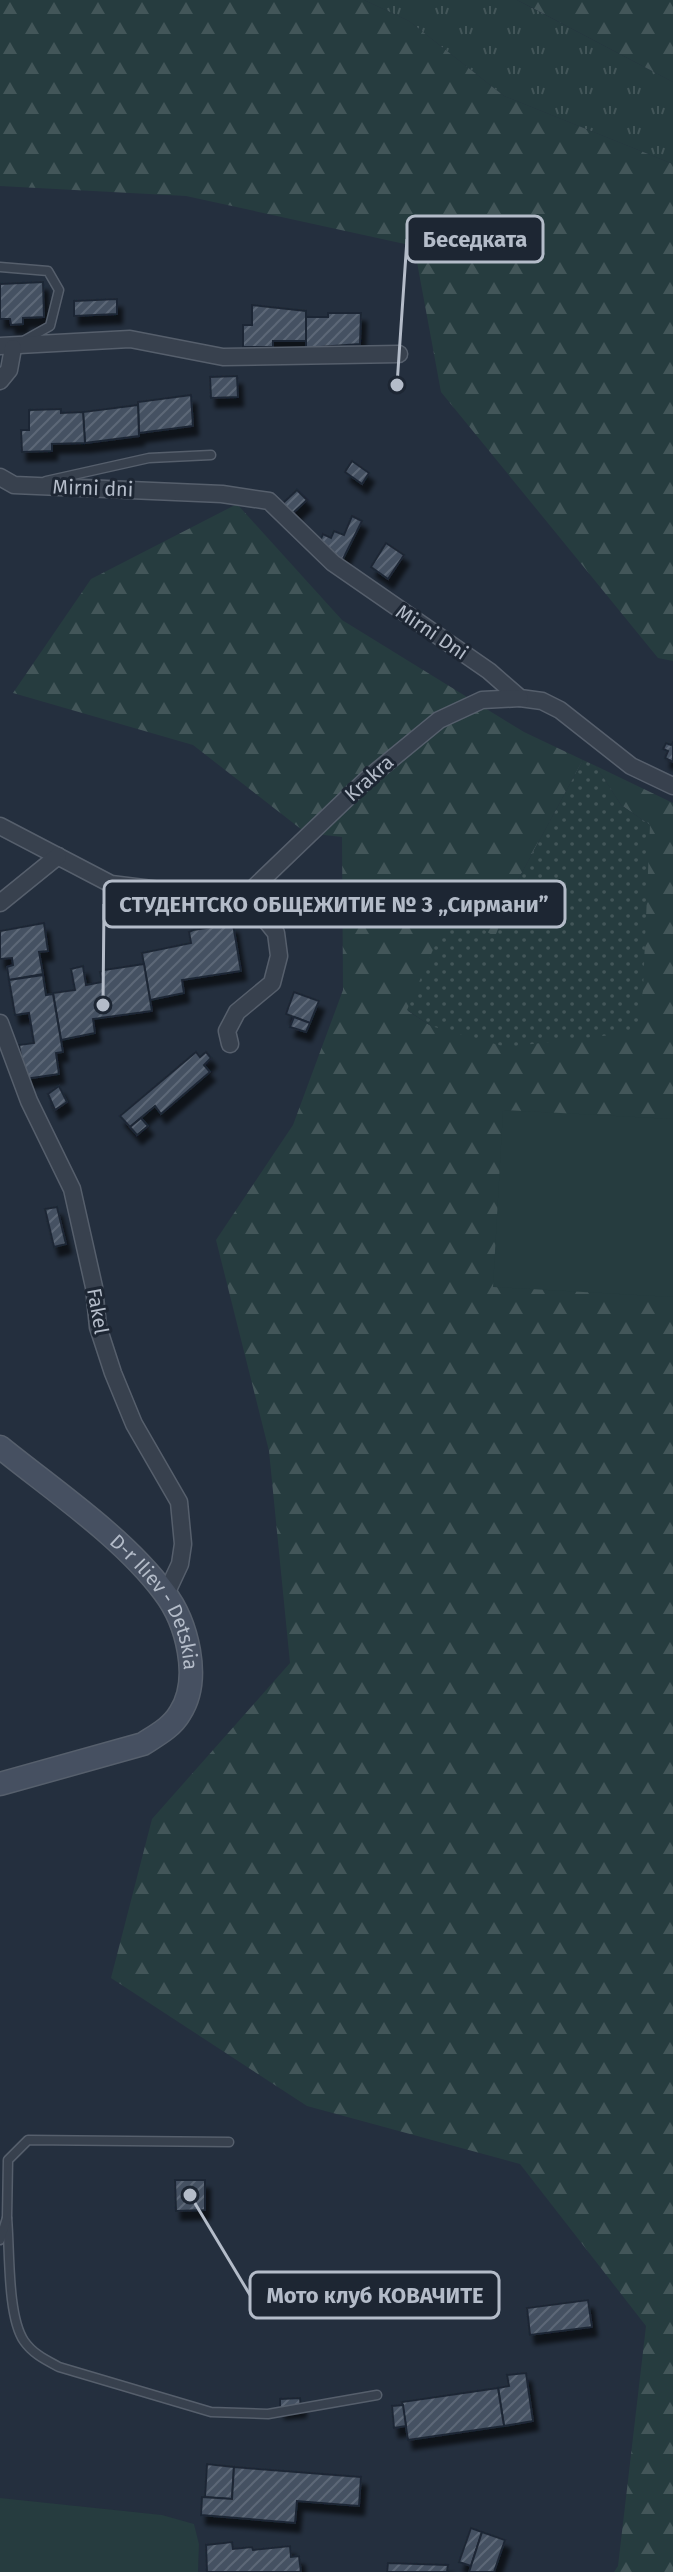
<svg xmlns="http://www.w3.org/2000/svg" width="673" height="2572" font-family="'Fira Sans',sans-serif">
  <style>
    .grass { fill: url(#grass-tufts) }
    .forest { fill: url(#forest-firs) }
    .park { fill: #263c3f }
    .garden { fill: url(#garden-dots) }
    .building { fill: url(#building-hatch); stroke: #1f2835; stroke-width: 2; filter: url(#shadow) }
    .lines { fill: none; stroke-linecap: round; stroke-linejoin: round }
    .lane-casing { stroke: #565f6c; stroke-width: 11 }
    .street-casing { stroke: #565f6c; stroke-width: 19 }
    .secondary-casing { stroke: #565f6c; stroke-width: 25 }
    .lane { stroke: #38414e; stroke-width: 8 }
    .street { stroke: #38414e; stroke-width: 16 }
    .secondary { stroke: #465061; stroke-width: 22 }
    .labels { text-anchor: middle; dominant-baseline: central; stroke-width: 6; stroke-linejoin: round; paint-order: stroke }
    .street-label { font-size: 20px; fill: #b4bcc9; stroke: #1d2633 }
    .leader { fill: none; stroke: #b4bcc9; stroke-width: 3 }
    .callout-dot { fill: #b4bcc9; stroke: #1d2633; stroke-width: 3 }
    .callout { fill: #1d2633; stroke: #b4bcc9; stroke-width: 3 }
    .callout-label { font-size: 22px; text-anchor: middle; font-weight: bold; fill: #b4bcc9 }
  </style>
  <defs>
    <pattern id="grass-tufts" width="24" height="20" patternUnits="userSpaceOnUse" patternTransform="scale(2)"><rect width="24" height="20" fill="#263c3f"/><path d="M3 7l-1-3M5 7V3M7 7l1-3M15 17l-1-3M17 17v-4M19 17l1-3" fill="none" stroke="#435659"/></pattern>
    <pattern id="forest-firs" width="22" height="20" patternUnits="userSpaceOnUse" patternTransform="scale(2)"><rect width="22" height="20" fill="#263c3f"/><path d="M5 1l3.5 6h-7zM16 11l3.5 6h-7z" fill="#435659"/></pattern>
    <pattern id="garden-dots" width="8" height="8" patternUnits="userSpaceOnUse" patternTransform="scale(2)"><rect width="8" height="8" fill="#263c3f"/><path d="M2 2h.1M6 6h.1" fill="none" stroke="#435659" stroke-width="1.8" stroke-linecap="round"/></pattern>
    <pattern id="building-hatch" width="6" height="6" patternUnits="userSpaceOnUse" patternTransform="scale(2)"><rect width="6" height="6" fill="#455162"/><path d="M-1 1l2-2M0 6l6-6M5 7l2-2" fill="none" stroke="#5d6877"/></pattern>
    <filter id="shadow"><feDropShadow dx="5" dy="9" stdDeviation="2" flood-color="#0009"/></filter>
  </defs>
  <rect width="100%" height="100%" fill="#242f3e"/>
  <polygon class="grass" points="364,0 517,0 673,82 673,164 504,96 409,21"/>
  <g class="forest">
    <polygon points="0,0 364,0 409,21 504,96 673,164 673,661 658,658 441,392 414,246 186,196 0,186"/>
    <polygon points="517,0 673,0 673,82 527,5"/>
    <polygon points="237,504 342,620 524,732 583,760 513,889 495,938 451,909 408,1011 431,1026 650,825 621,805 596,766 673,803 673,2572 614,2572 618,2566 646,2326 520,2164 307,2106 111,1978 152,1819 290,1663 269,1451 216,1240 293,1125 343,990 342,837 306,833 193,745 13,693 91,579"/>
  </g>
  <g class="park">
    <polygon points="503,1110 673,1119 673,1297 493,1287"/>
    <polygon points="0,2498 162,2515 194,2524 199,2544 198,2572 0,2572"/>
  </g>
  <polygon class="garden" points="583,760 596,766 621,805 650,825 643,989 637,1032 506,1047 431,1026 407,1010 451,908 495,937 513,889"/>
  <g class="building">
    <polygon points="43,282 44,317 23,318 23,324 11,325 10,319 0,319 0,284"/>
    <polygon points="117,299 117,314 74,316 74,301"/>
    <polygon points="252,305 306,311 306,341 273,341 273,347 243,347 243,325 252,325"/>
    <polygon points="328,313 361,313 360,344 306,348 306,317 328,317"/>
    <polygon points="237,376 238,397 211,398 210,377"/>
    <polygon points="191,395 193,426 139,433 138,402"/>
    <polygon points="138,405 139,436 85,443 83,412"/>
    <polygon points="61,409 61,413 83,412 85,443 52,444 52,451 22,452 21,430 29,430 29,410"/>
    <polygon points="352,461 369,473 362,484 345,472"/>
    <polygon points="297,490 307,500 292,514 282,504"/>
    <polygon points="352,516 362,521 341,563 320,541 323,534 331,538 334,531 344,535"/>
    <polygon points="386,543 404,555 388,579 371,567"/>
    <polygon points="673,742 673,762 665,758 668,751 663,749 666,743 671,745"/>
    <polygon points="44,923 48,951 39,952 43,974 9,980 7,967 13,965 12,958 0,959 0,931"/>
    <polygon points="233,924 241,971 182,980 184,993 150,1000 142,953 191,943 189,932 193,930"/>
    <polygon points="144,964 152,1011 93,1019 95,1033 61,1040 53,993 75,990 71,969 83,966 86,985 102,982 100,972 104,970"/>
    <polygon points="43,975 46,995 53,994 63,1052 56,1053 59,1074 25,1079 19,1045 34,1043 29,1013 15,1015 9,980"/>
    <polygon points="294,992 319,1001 310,1023 286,1014"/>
    <polygon points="294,1017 310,1023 306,1032 290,1027"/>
    <polygon points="196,1052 200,1057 206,1052 211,1058 204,1065 210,1072 161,1114 155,1106 130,1127 120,1116"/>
    <polygon points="59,1086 67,1102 55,1110 48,1094"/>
    <polygon points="141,1118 148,1126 137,1135 130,1127"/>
    <polygon points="57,1207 66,1244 54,1247 45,1209"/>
    <polygon points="175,2180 205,2180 205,2210 176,2211"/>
    <polygon points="588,2300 592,2327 530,2335 527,2308"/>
    <polygon points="526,2373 533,2421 504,2426 498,2388 509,2386 507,2375"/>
    <polygon points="498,2388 504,2426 408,2440 402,2402"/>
    <polygon points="300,2398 301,2408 280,2410 280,2399"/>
    <polygon points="403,2405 406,2426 394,2428 392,2406"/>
    <polygon points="207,2464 234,2467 232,2499 205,2497"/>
    <polygon points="234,2467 361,2477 359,2506 297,2501 295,2523 201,2515 202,2497 232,2499"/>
    <polygon points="471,2528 482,2532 471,2566 459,2562"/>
    <polygon points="482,2532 505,2540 494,2572 469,2572"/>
    <polygon points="232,2542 233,2549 252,2547 253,2550 290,2546 291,2557 299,2556 301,2572 207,2572 206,2545"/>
    <polygon points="388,2563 448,2565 447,2572 387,2572"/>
  </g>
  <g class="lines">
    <g class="lane-casing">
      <g id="lane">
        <polyline points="0,267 48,271 59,290 50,326 25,340"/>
        <polyline points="46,481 149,458 211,455"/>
        <path d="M 7,2218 C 10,2249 7,2316 24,2341 C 33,2354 46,2360 59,2367 L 211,2412 L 268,2414 L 377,2395"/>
        <polyline points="0,2240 7,2218 8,2160 28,2140 229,2142"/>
      </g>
    </g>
    <g class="street-casing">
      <g id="street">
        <polyline points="0,346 130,339 223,357 399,354"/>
        <polyline points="0,381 9,370 13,348"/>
        <polyline points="0,477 14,485 222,494 269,501 333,563 489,671 520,698 542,701 560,710 631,766 673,786"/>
        <polyline points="0,826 111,884 241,900 260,913 276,933 279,956 272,983 237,1012 227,1031 230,1044"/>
        <polyline points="241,900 366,780 439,720 482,700 520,698"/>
        <polyline points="0,903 58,856"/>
        <polyline points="0,1023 29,1101 72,1189 94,1287 98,1327 113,1373 134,1424 179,1502 183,1544 180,1564 166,1594"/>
      </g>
    </g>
    <g class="secondary-casing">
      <g id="secondary">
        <path id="s1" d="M 0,1447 C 53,1490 123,1537 164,1592 C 187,1622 202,1679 180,1713 C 172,1727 157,1735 143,1744 L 0,1784"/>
      </g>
    </g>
    <use href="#lane" class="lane"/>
    <use href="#street" class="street"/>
    <use href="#secondary" class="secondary"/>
  </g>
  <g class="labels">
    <g class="street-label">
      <text transform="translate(93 488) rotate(2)">Mirni dni</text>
      <text transform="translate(432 632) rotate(34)">Mirni Dni</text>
      <text transform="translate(369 778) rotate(-42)">Krakra</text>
      <text transform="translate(98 1311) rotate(80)">Fakel</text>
      <text stroke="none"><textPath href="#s1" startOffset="224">D-r Iliev - Detskia</textPath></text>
    </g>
  </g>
  <path class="leader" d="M397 385L407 239M103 1005L104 904M190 2195L250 2295"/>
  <g class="callout-dot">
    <circle cx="397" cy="385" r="8"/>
    <circle cx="103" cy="1005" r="8"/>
    <circle cx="190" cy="2195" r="8"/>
  </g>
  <g class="callout">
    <rect x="407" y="216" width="136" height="46" rx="8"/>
    <rect x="104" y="881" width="461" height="46" rx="8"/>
    <rect x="250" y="2272" width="249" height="46" rx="8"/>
  </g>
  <g class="callout-label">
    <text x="475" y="247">Беседката</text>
    <text x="334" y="912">СТУДЕНТСКО ОБЩЕЖИТИЕ № 3 „Сирмани”</text>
    <text x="375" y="2303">Мото клуб КОВАЧИТЕ</text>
  </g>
</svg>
